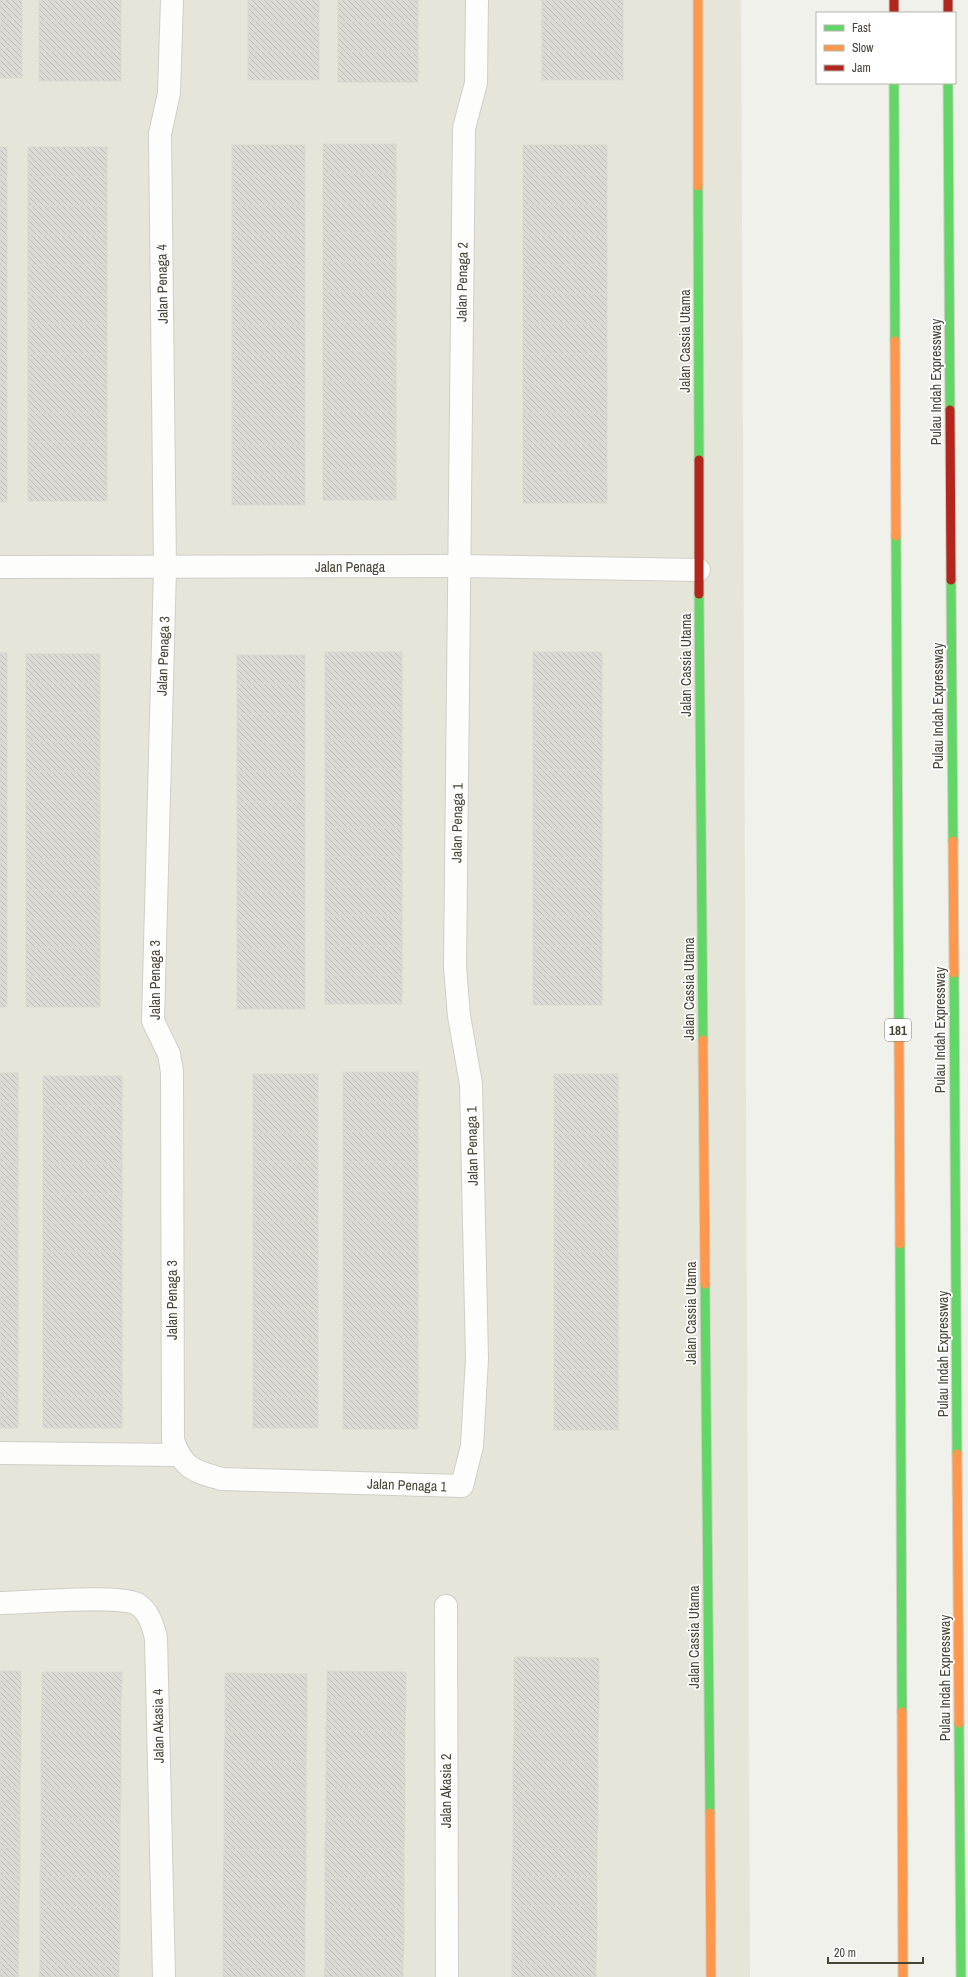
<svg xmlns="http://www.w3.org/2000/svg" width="968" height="1977" font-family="'Archivo Narrow',sans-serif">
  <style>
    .residential { fill: #e5e5d9 }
    .building { fill: url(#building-back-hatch); stroke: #d9d9d1 }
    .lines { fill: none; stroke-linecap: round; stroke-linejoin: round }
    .street-casing { stroke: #cfcfc9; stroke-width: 24 }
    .fast-casing { stroke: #d1d1c4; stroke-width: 11 }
    .slow-casing { stroke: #d1d1c4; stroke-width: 11 }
    .jam-casing { stroke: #d1d1c4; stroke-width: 11 }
    .street { stroke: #fdfdfc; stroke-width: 22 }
    .fast { stroke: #63d668; stroke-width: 9 }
    .slow { stroke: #ff974d; stroke-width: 9 }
    .jam { stroke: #b3261e; stroke-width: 9 }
    .labels { text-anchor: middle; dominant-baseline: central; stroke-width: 3.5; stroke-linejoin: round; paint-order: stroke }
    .shield { fill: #fff; stroke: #7e7d73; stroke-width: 1 }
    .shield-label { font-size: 13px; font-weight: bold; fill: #474537 }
    .street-label { font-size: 14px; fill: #474537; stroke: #fff }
  </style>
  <defs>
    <pattern id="building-back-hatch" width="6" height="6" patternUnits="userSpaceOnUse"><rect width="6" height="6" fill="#dbdad4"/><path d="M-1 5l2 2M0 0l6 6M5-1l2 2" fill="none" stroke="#bdbcb7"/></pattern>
  </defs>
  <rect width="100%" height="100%" fill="#f1f1ec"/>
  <polygon class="residential" points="0,0 741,0 750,1977 0,1977"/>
  <g class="building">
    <rect x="0" y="0" width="22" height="19"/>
    <rect x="39" y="0" width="82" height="21"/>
    <rect x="248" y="0" width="71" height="21"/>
    <rect x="338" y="0" width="80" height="22"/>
    <rect x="542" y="0" width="81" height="21"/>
    <rect x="0" y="19" width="22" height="29"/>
    <rect x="39" y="21" width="82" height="30"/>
    <rect x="248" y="21" width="71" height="30"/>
    <rect x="542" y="21" width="81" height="30"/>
    <rect x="338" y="22" width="80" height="30"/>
    <rect x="0" y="48" width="22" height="30"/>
    <rect x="39" y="51" width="82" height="30"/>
    <rect x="248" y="51" width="71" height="29"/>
    <rect x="542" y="51" width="81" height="29"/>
    <rect x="338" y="52" width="80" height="30"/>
    <rect x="323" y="144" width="73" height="29"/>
    <rect x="232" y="145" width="73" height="31"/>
    <rect x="523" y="145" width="84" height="30"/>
    <rect x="0" y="147" width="7" height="30"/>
    <rect x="28" y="147" width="79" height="30"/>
    <rect x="323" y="173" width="73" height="30"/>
    <rect x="523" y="175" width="84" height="30"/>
    <rect x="232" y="176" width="73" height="29"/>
    <rect x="0" y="177" width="7" height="30"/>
    <rect x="28" y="177" width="79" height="29"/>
    <rect x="323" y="203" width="73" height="30"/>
    <rect x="232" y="205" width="73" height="30"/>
    <rect x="523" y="205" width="84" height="30"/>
    <rect x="28" y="206" width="79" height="29"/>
    <rect x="0" y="207" width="7" height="29"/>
    <rect x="323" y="233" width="73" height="29"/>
    <rect x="28" y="235" width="79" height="30"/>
    <rect x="232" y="235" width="73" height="30"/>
    <rect x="523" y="235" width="84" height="30"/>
    <rect x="0" y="236" width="7" height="30"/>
    <rect x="323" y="262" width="73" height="30"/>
    <rect x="28" y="265" width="79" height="30"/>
    <rect x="232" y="265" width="73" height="30"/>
    <rect x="523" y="265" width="84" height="29"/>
    <rect x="0" y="266" width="7" height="29"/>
    <rect x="323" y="292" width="73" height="30"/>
    <rect x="523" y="294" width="84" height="30"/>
    <rect x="0" y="295" width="7" height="30"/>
    <rect x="28" y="295" width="79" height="29"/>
    <rect x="232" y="295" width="73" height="30"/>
    <rect x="323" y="322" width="73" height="29"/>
    <rect x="28" y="324" width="79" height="30"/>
    <rect x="523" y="324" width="84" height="30"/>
    <rect x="0" y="325" width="7" height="30"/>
    <rect x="232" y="325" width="73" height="30"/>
    <rect x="323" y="351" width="73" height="30"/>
    <rect x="28" y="354" width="79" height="29"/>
    <rect x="523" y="354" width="84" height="30"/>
    <rect x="0" y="355" width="7" height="29"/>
    <rect x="232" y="355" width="73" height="30"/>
    <rect x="323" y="381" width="73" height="30"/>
    <rect x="28" y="383" width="79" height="30"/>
    <rect x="0" y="384" width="7" height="29"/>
    <rect x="523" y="384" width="84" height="29"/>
    <rect x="232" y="385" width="73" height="30"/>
    <rect x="323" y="411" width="73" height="29"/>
    <rect x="0" y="413" width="7" height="30"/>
    <rect x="28" y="413" width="79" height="29"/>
    <rect x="523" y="413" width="84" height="30"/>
    <rect x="232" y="415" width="73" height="30"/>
    <rect x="323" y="440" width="73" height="30"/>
    <rect x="28" y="442" width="79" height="30"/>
    <rect x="0" y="443" width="7" height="30"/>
    <rect x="523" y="443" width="84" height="30"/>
    <rect x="232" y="445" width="73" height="30"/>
    <rect x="323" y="470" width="73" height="30"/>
    <rect x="28" y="472" width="79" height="29"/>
    <rect x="0" y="473" width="7" height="29"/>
    <rect x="523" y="473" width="84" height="30"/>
    <rect x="232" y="475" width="73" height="30"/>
    <rect x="325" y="652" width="77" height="29"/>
    <rect x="533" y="652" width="69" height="29"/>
    <rect x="0" y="653" width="7" height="29"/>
    <rect x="26" y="654" width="74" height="29"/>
    <rect x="237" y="655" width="68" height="29"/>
    <rect x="325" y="681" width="77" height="29"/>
    <rect x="533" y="681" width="69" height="29"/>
    <rect x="0" y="682" width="7" height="30"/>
    <rect x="26" y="683" width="74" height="30"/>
    <rect x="237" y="684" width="68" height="30"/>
    <rect x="325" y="710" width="77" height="30"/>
    <rect x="533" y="710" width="69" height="30"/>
    <rect x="0" y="712" width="7" height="29"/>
    <rect x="26" y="713" width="74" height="29"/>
    <rect x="237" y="714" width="68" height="29"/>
    <rect x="325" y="740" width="77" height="29"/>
    <rect x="533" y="740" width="69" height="30"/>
    <rect x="0" y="741" width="7" height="30"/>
    <rect x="26" y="742" width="74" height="30"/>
    <rect x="237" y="743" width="68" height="29"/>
    <rect x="325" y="769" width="77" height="30"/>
    <rect x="533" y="770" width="69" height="29"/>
    <rect x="0" y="771" width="7" height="30"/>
    <rect x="26" y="772" width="74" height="29"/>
    <rect x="237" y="772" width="68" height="30"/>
    <rect x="325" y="799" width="77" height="29"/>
    <rect x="533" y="799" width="69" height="30"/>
    <rect x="0" y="801" width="7" height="29"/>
    <rect x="26" y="801" width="74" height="30"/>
    <rect x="237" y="802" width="68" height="30"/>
    <rect x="325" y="828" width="77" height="29"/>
    <rect x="533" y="829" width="69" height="29"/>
    <rect x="0" y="830" width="7" height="29"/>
    <rect x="26" y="831" width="74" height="29"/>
    <rect x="237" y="832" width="68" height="29"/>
    <rect x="325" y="857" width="77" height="30"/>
    <rect x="533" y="858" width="69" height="29"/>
    <rect x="0" y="859" width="7" height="30"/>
    <rect x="26" y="860" width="74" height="30"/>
    <rect x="237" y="861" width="68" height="30"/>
    <rect x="325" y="887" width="77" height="29"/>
    <rect x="533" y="887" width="69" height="30"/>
    <rect x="0" y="889" width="7" height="30"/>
    <rect x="26" y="890" width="74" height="29"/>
    <rect x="237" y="891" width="68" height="29"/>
    <rect x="325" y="916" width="77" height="30"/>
    <rect x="533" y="917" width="69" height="29"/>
    <rect x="0" y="919" width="7" height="29"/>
    <rect x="26" y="919" width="74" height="29"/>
    <rect x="237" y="920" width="68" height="29"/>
    <rect x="325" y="946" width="77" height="29"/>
    <rect x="533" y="946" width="69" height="29"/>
    <rect x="0" y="948" width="7" height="29"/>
    <rect x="26" y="948" width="74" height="29"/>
    <rect x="237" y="949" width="68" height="30"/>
    <rect x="325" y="975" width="77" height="29"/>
    <rect x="533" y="975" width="69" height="30"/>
    <rect x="0" y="977" width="7" height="30"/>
    <rect x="26" y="977" width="74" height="30"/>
    <rect x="237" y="979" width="68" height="30"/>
    <rect x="343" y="1072" width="75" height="30"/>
    <rect x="0" y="1073" width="18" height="29"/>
    <rect x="253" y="1074" width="65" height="29"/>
    <rect x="554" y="1074" width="64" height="30"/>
    <rect x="43" y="1076" width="79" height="30"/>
    <rect x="0" y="1102" width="18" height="30"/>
    <rect x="343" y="1102" width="75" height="30"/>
    <rect x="253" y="1103" width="65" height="30"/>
    <rect x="554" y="1104" width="64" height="30"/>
    <rect x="43" y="1106" width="79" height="29"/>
    <rect x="0" y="1132" width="18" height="30"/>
    <rect x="343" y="1132" width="75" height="30"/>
    <rect x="253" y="1133" width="65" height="29"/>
    <rect x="554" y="1134" width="64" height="29"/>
    <rect x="43" y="1135" width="79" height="29"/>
    <rect x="0" y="1162" width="18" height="29"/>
    <rect x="253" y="1162" width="65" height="30"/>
    <rect x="343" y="1162" width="75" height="29"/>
    <rect x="554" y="1163" width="64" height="30"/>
    <rect x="43" y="1164" width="79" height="30"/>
    <rect x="0" y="1191" width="18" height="30"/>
    <rect x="343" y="1191" width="75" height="30"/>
    <rect x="253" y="1192" width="65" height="29"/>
    <rect x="554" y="1193" width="64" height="30"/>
    <rect x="43" y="1194" width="79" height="29"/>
    <rect x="0" y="1221" width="18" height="29"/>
    <rect x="253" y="1221" width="65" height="30"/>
    <rect x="343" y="1221" width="75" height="30"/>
    <rect x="43" y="1223" width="79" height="29"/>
    <rect x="554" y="1223" width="64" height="29"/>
    <rect x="0" y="1250" width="18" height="30"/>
    <rect x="253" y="1251" width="65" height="29"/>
    <rect x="343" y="1251" width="75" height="29"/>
    <rect x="43" y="1252" width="79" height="29"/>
    <rect x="554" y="1252" width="64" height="29"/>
    <rect x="0" y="1280" width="18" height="30"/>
    <rect x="253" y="1280" width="65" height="30"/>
    <rect x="343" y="1280" width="75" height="30"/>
    <rect x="43" y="1281" width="79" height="30"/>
    <rect x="554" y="1281" width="64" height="30"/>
    <rect x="0" y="1310" width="18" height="29"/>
    <rect x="253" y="1310" width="65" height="29"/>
    <rect x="343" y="1310" width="75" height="30"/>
    <rect x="43" y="1311" width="79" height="29"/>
    <rect x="554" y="1311" width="64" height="30"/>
    <rect x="0" y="1339" width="18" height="29"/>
    <rect x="253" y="1339" width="65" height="30"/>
    <rect x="43" y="1340" width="79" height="29"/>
    <rect x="343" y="1340" width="75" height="29"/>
    <rect x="554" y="1341" width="64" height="29"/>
    <rect x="0" y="1368" width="18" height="30"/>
    <rect x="43" y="1369" width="79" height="29"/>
    <rect x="253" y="1369" width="65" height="29"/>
    <rect x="343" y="1369" width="75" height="30"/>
    <rect x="554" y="1370" width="64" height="30"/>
    <rect x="0" y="1398" width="18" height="30"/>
    <rect x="43" y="1398" width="79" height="30"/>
    <rect x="253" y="1398" width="65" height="30"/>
    <rect x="343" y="1399" width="75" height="30"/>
    <rect x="554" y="1400" width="64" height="30"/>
    <polygon points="514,1657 599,1658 599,1704 514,1704"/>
    <rect x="0" y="1671" width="21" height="29"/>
    <polygon points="327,1671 406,1672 406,1701 327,1700"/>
    <polygon points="42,1672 122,1672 121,1701 42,1701"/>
    <polygon points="225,1673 307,1674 307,1703 225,1703"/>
    <polygon points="0,1700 21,1700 21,1730 0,1729"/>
    <polygon points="327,1700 406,1701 405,1731 326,1730"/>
    <polygon points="42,1701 121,1701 121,1731 41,1731"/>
    <polygon points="225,1703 307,1703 307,1733 225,1732"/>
    <polygon points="514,1704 599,1704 598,1733 514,1732"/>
    <polygon points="0,1729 21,1730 21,1759 0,1759"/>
    <polygon points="326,1730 405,1731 405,1760 326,1760"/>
    <rect x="41" y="1731" width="80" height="29"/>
    <polygon points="225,1732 307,1733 306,1762 224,1761"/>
    <polygon points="514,1732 598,1733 598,1762 513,1761"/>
    <polygon points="0,1759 21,1759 20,1788 0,1788"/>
    <rect x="41" y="1760" width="80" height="29"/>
    <polygon points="326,1760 405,1760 405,1790 326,1789"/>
    <polygon points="224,1761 306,1762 306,1791 224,1791"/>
    <polygon points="513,1761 598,1762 598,1791 513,1790"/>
    <rect x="0" y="1788" width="20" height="29"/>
    <polygon points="41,1789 121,1789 120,1819 41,1818"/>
    <polygon points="326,1789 405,1790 405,1820 326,1818"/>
    <polygon points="513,1790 598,1791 598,1820 513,1819"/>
    <polygon points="224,1791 306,1791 306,1821 224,1820"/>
    <rect x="0" y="1817" width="20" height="30"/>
    <polygon points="41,1818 120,1819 120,1848 41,1848"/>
    <polygon points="326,1818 405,1820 404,1849 325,1848"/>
    <polygon points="513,1819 598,1820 597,1849 513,1848"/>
    <polygon points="224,1820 306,1821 306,1850 224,1850"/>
    <rect x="0" y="1847" width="20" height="29"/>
    <polygon points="41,1848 120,1848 120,1878 40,1877"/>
    <polygon points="325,1848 404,1849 404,1879 325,1878"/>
    <polygon points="513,1848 597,1849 597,1878 512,1877"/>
    <polygon points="224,1850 306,1850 306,1880 223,1879"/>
    <polygon points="0,1876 20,1876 19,1905 0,1905"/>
    <polygon points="40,1877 120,1878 120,1907 40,1906"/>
    <polygon points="512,1877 597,1878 597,1906 512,1906"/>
    <polygon points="325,1878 404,1879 404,1908 325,1907"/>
    <polygon points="223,1879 306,1880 305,1909 223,1909"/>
    <rect x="0" y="1905" width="19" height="30"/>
    <polygon points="40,1906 120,1907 120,1936 40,1936"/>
    <polygon points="512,1906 597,1906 597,1936 512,1935"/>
    <polygon points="325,1907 404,1908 404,1938 325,1937"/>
    <polygon points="223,1909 305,1909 305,1939 223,1938"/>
    <polygon points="0,1935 19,1935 18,1964 0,1964"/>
    <polygon points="512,1935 597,1936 596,1965 512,1964"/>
    <polygon points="40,1936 120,1936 119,1966 40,1965"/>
    <polygon points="325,1937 404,1938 403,1967 325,1967"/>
    <polygon points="223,1938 305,1939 305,1968 223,1967"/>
    <rect x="0" y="1964" width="18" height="13"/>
    <polygon points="512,1964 596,1965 596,1977 512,1977"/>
    <polygon points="40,1965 119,1966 119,1977 39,1977"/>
    <polygon points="223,1967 305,1968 305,1977 223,1977"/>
    <polygon points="325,1967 403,1967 403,1977 324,1977"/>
  </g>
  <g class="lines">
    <g class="street-casing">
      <g id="street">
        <path d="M 172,0 L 169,93 L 160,134 L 165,568 L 153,1021 L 169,1054 L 172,1072 L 173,1440 C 182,1468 195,1472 222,1479 L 462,1486 L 472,1446 L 477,1359 L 471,1084 L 459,1016 L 455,967 L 464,128 L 476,83 L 477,0"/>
        <polyline points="0,567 459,566 699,570"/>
        <polyline points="0,1453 178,1455"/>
        <path d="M 0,1603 C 28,1603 116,1594 137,1604 C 149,1611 153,1626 156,1638 L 164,1977"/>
        <polyline points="446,1606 447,1977"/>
      </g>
    </g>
    <g class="fast-casing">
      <g id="fast">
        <polyline points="894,83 895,341"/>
        <polyline points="948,83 950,410"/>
        <polyline points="698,186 699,460"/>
        <polyline points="896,536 899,1042"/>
        <polyline points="951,580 953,841"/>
        <polyline points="699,594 703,1040"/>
        <polyline points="954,973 957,1454"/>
        <polyline points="900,1244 902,1712"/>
        <polyline points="705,1284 710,1813"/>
        <polyline points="959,1723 961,1977"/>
      </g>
    </g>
    <g class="slow-casing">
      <g id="slow">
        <polyline points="698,0 698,186"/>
        <polyline points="895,341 896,536"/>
        <polyline points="953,841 954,973"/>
        <polyline points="703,1040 705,1284"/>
        <polyline points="899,1042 900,1244"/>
        <polyline points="957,1454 959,1723"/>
        <polyline points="902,1712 903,1977"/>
        <polyline points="710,1813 711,1977"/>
      </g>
    </g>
    <g class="jam-casing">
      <g id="jam">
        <polyline points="894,0 894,13"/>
        <polyline points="948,0 948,13"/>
        <polyline points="950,410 951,580"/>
        <polyline points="699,460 699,594"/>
      </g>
    </g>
    <use href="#street" class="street"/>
    <use href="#fast" class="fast"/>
    <use href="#slow" class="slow"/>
    <use href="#jam" class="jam"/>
  </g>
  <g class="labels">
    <rect class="shield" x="885" y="1019" width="26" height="22" rx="3"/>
    <g class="shield-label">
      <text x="898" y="1030">181</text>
    </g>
    <g class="street-label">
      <text transform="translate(462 282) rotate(-89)">Jalan Penaga 2</text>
      <text transform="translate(162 284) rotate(-91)">Jalan Penaga 4</text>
      <text transform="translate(685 341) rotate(-90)">Jalan Cassia Utama</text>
      <text transform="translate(936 382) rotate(-90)">Pulau Indah Expressway</text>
      <text x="350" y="567">Jalan Penaga</text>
      <text transform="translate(163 656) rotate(-88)">Jalan Penaga 3</text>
      <text transform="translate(686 665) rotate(-90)">Jalan Cassia Utama</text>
      <text transform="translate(938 706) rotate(-90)">Pulau Indah Expressway</text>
      <text transform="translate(457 823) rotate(-89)">Jalan Penaga 1</text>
      <text transform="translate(155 980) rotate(-90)">Jalan Penaga 3</text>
      <text transform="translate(689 989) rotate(-90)">Jalan Cassia Utama</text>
      <text transform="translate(940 1030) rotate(-90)">Pulau Indah Expressway</text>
      <text transform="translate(472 1146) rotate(-91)">Jalan Penaga 1</text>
      <text transform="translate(172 1300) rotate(-90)">Jalan Penaga 3</text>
      <text transform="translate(691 1313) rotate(-90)">Jalan Cassia Utama</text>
      <text transform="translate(943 1354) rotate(-90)">Pulau Indah Expressway</text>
      <text transform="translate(407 1485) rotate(2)">Jalan Penaga 1</text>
      <text transform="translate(694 1637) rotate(-90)">Jalan Cassia Utama</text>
      <text transform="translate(945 1678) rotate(-90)">Pulau Indah Expressway</text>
      <text transform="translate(158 1726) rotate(-91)">Jalan Akasia 4</text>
      <text transform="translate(446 1791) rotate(-90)">Jalan Akasia 2</text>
    </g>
  </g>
  <rect x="816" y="12" width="140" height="72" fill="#ffffff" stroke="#b5b5af"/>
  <rect x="824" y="25" width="20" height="6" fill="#63d668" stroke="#b5b5af"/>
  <text x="852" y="32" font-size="12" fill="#474537">Fast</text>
  <rect x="824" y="45" width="20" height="6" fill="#ff974d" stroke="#b5b5af"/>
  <text x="852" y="52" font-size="12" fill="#474537">Slow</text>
  <rect x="824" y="65" width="20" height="6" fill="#b3261e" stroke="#b5b5af"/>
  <text x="852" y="72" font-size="12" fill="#474537">Jam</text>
  <path d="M828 1957v6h95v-6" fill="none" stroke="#474537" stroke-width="2"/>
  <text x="834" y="1957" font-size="12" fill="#474537" stroke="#ffffff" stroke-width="3" paint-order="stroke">20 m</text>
</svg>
